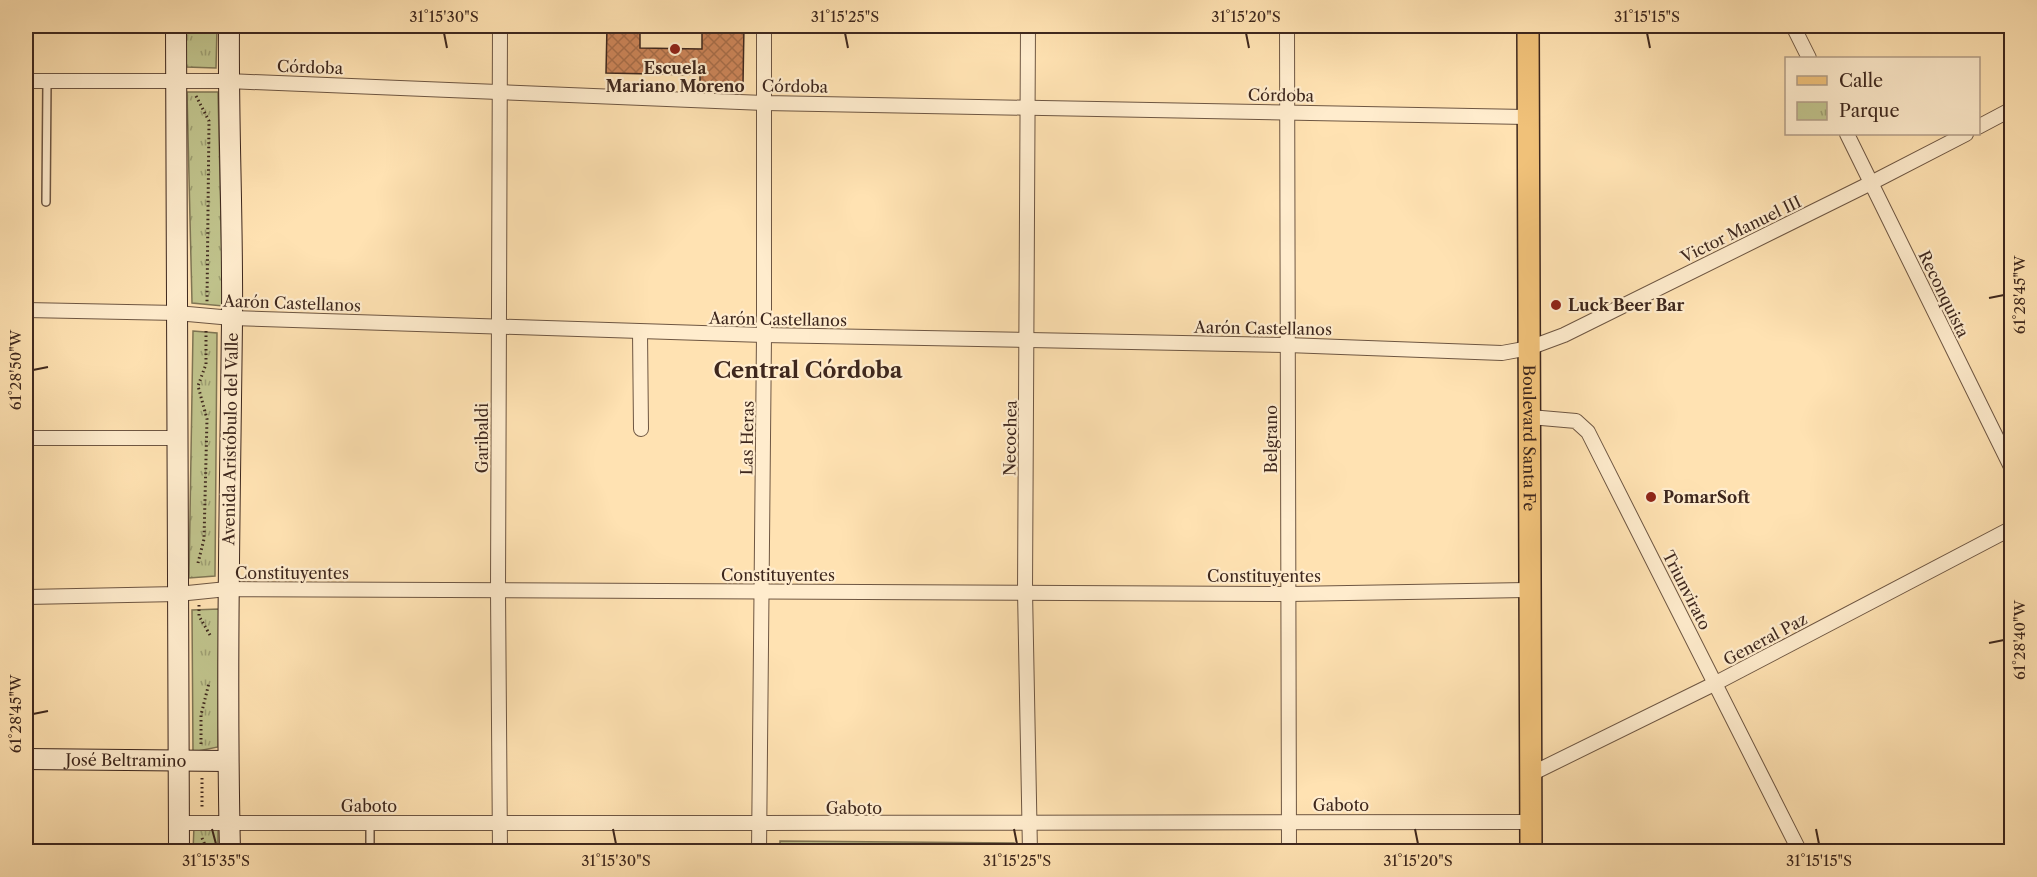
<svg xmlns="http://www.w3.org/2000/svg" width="2037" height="877" font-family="'Libre Caslon Text',serif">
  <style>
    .park { fill: url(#park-tufts); stroke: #7f7554; stroke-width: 1.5 }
    .building { fill: url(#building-cross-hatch); stroke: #3e271d; stroke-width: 1.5 }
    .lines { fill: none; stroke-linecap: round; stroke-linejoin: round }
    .lane-casing { stroke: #6e5642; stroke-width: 10 }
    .street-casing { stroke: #6e5642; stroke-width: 16 }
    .secondary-casing { stroke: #3e271d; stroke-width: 22 }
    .primary-casing { stroke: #3e271d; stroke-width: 24 }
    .path { stroke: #3e271d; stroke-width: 3; stroke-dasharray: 1.5 3; stroke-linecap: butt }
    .lane { stroke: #ffeccd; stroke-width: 7 }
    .street { stroke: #ffeccd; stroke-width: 14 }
    .secondary { stroke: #ffeccd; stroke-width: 20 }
    .primary { stroke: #f0c179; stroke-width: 21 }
    .ticks { fill: none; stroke: #3e271d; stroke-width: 2 }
    .poi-dot { fill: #8f2418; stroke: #ffeccd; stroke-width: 2 }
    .labels { text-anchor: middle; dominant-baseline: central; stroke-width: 4.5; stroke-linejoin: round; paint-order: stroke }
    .street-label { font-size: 16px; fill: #3e271d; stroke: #ffeccd }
    .poi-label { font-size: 16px; font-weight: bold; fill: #3e271d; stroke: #ffeccd; text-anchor: start }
    .district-label { font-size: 22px; font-weight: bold; fill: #3e271d; stroke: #ffeccd }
    .neatline { fill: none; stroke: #3e271d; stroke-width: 2 }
    .ticks-label { font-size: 15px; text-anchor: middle; fill: #3e271d }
  </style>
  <defs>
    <pattern id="park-tufts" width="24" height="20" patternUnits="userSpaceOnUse" patternTransform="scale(1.5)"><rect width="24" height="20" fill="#c0c38c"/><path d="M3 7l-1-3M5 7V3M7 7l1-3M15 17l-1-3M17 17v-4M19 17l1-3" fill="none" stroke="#9d9e72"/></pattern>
    <pattern id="building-cross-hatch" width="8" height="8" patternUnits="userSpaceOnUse" patternTransform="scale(1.5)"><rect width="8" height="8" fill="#cc8559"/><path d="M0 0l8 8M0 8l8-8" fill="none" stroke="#a76d49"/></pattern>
  </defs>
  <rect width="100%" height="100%" fill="#ffe2b2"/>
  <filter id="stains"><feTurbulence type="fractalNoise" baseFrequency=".00333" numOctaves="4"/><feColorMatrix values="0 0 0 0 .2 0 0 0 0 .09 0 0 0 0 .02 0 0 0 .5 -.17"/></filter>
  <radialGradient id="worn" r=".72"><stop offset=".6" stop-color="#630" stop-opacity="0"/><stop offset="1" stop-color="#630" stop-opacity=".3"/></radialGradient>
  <g class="park">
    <polygon points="186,26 217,26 216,68 186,67"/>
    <polygon points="187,92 218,92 223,306 192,303"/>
    <polygon points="193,331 217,333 215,576 189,578"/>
    <polygon points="219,609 218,747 193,752 192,610"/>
    <polygon points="194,826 218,828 218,851 193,852"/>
    <polygon points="780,841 1014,843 1014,851 780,852"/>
  </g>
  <polygon class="building" points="607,26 640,26 640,48 702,49 702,26 744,26 743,84 700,84 700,75 606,73"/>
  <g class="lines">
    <g class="lane-casing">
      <g id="lane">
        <polyline points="46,202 47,81"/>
        <polyline points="370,852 370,823"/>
      </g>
    </g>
    <g class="street-casing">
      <g id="street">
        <polyline points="500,26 498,591 500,852"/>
        <polyline points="1028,26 1025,591 1030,852"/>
        <polyline points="1287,26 1289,852"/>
        <polyline points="1793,26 1809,58"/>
        <polyline points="26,81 228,81 765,103 1529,117"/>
        <polyline points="1978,127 2012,109"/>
        <polyline points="1847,134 2012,469"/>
        <polyline points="26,310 177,313 232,318 764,335 1287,345 1502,353 1529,348 1564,335 1871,183 1966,134"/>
        <polyline points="640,332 641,429"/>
        <polyline points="1530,417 1576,421 1588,432 1800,852"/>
        <polyline points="26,438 178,438"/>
        <polyline points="26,597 178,594 227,589 1289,594 1530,590"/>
        <polyline points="1531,774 1716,683 2012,528"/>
        <path d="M 179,823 C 629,826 1080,820 1530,822"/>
        <polyline points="759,852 764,335 764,26"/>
      </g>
    </g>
    <g class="secondary-casing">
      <g id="secondary">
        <polyline points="176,26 179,852"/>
        <path d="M 229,26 C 228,124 233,222 232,321 C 230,498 226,674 230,852"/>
        <path id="s1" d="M 26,759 L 227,761"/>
      </g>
    </g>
    <g class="primary-casing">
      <g id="primary">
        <path id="s2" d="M 1528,26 L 1531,852"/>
      </g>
    </g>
    <g class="path">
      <polyline points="196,96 209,121 207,302"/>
      <polyline points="198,563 204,539 207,419 198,386 206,364 206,330"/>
      <polyline points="199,605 199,616 210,635"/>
      <polyline points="201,744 201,715 209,683"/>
      <polyline points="202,778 202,807"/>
      <polyline points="202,838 208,852"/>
    </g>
    <use href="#lane" class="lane"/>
    <use href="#street" class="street"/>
    <use href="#secondary" class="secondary"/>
    <use href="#primary" class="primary"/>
  </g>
  <path class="ticks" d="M 444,33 L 447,48M 845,33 L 848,48M 1246,33 L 1249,48M 1647,33 L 1650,48M 1989,298 L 2004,295M 33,370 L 48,367M 1989,643 L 2004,640M 33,714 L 48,711M 212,829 L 216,844M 613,829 L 616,844M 1014,829 L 1017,844M 1415,829 L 1418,844M 1816,829 L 1819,844"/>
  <g class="poi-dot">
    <circle cx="675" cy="49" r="6"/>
    <circle cx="1556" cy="305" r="6"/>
    <circle cx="1651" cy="497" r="6"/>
  </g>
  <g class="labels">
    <g class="street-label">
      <text transform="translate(310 67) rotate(2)">Córdoba</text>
      <text transform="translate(795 86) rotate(1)">Córdoba</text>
      <text transform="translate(1281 95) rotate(1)">Córdoba</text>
      <text transform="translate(1741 229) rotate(-26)">Victor Manuel III</text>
      <text transform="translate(1944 294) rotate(64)">Reconquista</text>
      <text transform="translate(292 303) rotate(2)">Aarón Castellanos</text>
      <text transform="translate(778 319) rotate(1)">Aarón Castellanos</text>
      <text transform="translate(1263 328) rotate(1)">Aarón Castellanos</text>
      <text transform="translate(482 438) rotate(-90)">Garibaldi</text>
      <text transform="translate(747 438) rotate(-89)">Las Heras</text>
      <text transform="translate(1010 438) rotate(-89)">Necochea</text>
      <text transform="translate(230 439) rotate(-89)">Avenida Aristóbulo del Valle</text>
      <text transform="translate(1271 439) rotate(-90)">Belgrano</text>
      <text stroke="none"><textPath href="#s2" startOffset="412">Boulevard Santa Fe</textPath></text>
      <text x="292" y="573">Constituyentes</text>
      <text x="778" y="575">Constituyentes</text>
      <text x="1264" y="576">Constituyentes</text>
      <text transform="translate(1687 590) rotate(63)">Triunvirato</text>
      <text transform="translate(1765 639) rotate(-28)">General Paz</text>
      <text stroke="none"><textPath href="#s1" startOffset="100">José Beltramino</textPath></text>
      <text x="1341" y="805">Gaboto</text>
      <text x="369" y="806">Gaboto</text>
      <text x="854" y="808">Gaboto</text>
    </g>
    <g class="poi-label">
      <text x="675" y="68" text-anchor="middle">Escuela<tspan x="675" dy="18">Mariano Moreno</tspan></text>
      <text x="1568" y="305">Luck Beer Bar</text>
      <text x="1663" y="497">PomarSoft</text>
    </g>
    <g class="district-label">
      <text x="808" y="370">Central Córdoba</text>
    </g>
  </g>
  <rect width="2037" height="877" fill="none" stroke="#ffe2b2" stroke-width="66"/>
  <rect x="1785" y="57" width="195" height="78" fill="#ffeccd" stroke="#b29d87" stroke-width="1.5"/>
  <rect x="1797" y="76" width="30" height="9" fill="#f0c179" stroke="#b29d87" stroke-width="1.5"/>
  <text x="1839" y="87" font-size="18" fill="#3e271d">Calle</text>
  <rect x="1797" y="102" width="30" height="18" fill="url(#park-tufts)" stroke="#b29d87" stroke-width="1.5"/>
  <text x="1839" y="117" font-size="18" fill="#3e271d">Parque</text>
  <rect x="33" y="33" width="1971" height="811" class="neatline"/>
  <g class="ticks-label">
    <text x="444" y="22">31°15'30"S</text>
    <text x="845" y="22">31°15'25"S</text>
    <text x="1246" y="22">31°15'20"S</text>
    <text x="1647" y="22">31°15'15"S</text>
    <text transform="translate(2020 295) rotate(-90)" y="5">61°28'45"W</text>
    <text transform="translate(16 370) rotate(-90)" y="5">61°28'50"W</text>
    <text transform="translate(2020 640) rotate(-90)" y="5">61°28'40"W</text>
    <text transform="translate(16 714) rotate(-90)" y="5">61°28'45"W</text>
    <text x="216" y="866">31°15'35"S</text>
    <text x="616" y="866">31°15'30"S</text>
    <text x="1017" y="866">31°15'25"S</text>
    <text x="1418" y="866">31°15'20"S</text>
    <text x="1819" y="866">31°15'15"S</text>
  </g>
  <rect width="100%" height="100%" filter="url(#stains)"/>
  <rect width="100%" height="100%" fill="url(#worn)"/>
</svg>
